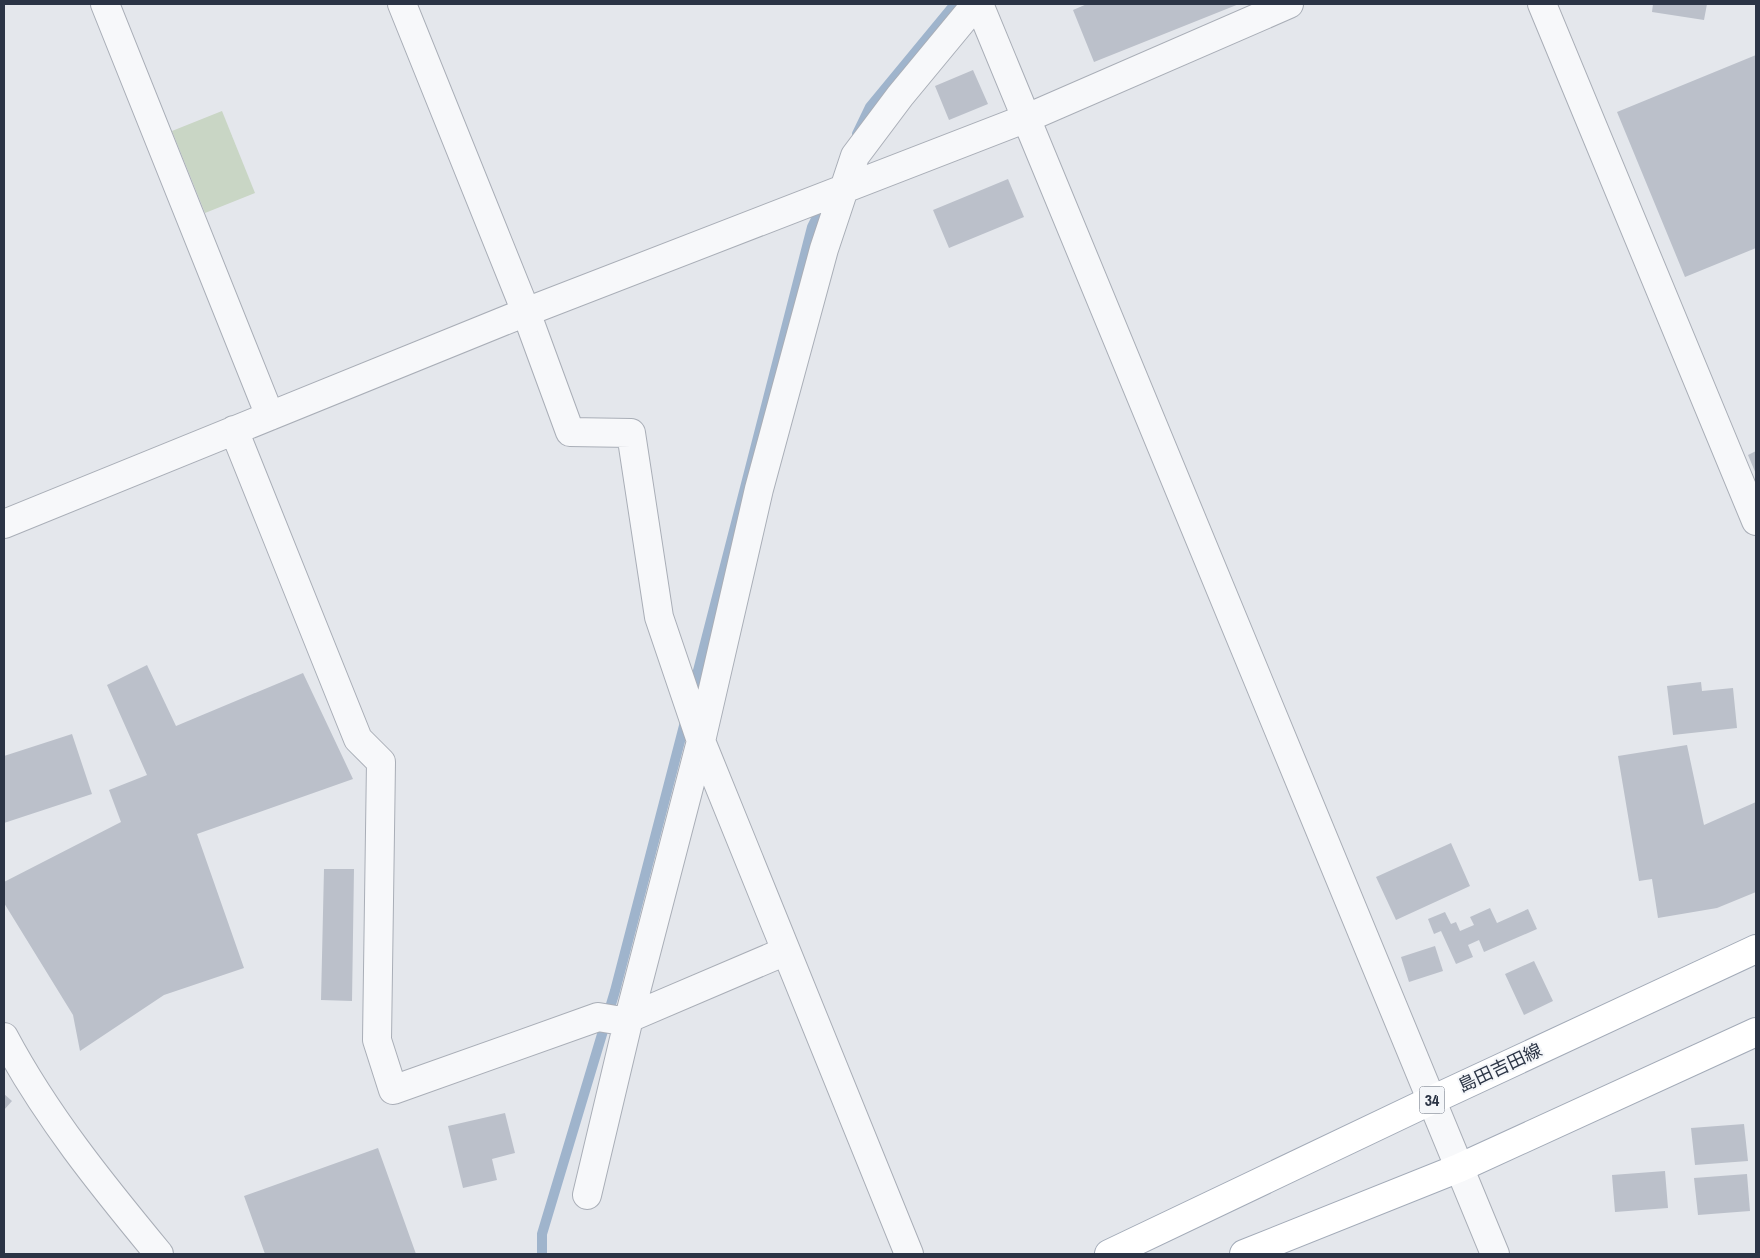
<svg xmlns="http://www.w3.org/2000/svg" width="1760" height="1258" font-family="'Archivo Narrow','Noto Sans JP',sans-serif">
<rect width="100%" height="100%" fill="#e4e7ec"/>
<!-- green -->
<path fill="#c9d6c5" d="M222 111 255 193 205 213 172 131Z"/>
<g fill="none" stroke-linecap="round" stroke-linejoin="round">
<!-- stream -->
<path stroke="#9fb4cc" stroke-width="10" d="M857 134 870 107 955 4
M692 694 812 227 825 201
M542 1254V1234L615 991 686 718"/>
</g>
<!-- building -->
<path fill="#bbc0ca" d="M1087 4H1239L1094 62 1073 10Z
M1653 4H1707L1704 20 1652 12Z
M1756 55V248L1685 277 1617 112Z
M973 70 988 104 949 120 935 86Z
M1008 179 1024 217 949 248 933 210Z
M1756 451V474L1748 455Z
M147 665 176 726 303 673 353 779 197 834 244 968 164 995 80 1051 73 1015 4 903V882L121 822 109 790 147 775 107 685Z
M1701 682 1702 691 1733 688 1737 728 1673 735 1667 686Z
M72 734 92 794 4 823V756Z
M1687 745 1704 825 1756 802V892L1717 908 1658 918 1652 879 1639 881 1618 756Z
M1451 843 1470 886 1396 920 1376 877Z
M324 869H354L352 1001 321 1000Z
M1490 908 1497 923 1528 909 1537 929 1484 952 1479 940 1468 945 1473 957 1456 964 1441 931 1434 934 1428 919 1445 912 1451 924 1456 922 1460 931 1474 925 1470 917Z
M1435 946 1443 971 1409 982 1401 957Z
M1534 961 1553 1001 1524 1015 1505 974Z
M4 1094 12 1101 4 1110Z
M505 1113 515 1153 492 1159 497 1180 463 1188 448 1126Z
M1744 1124 1748 1161 1695 1165 1691 1128Z
M378 1148 416 1254H265L244 1196Z
M1665 1171 1668 1208 1615 1212 1612 1175Z
M1747 1174 1750 1211 1698 1215 1694 1178Z"/>
<g fill="none" stroke-linecap="round" stroke-linejoin="round">
<!-- minor casing -->
<g stroke="#a9aeb7" stroke-width="30">
<path id="minor" d="M105 4 270 416
M402 4 526 312 570 432 631 433 659 617 701 741 909 1254
M979 4 1495 1254
M1542 4 1756 521
M234 430 358 739 381 762 377 1040 393 1090 598 1017 622 1021 786 951
M4 524 526 312 1027 118 1289 4
M4 1037C46 1116 102 1185 159 1254
M587 1195 629 1018 701 741 759 489 824 249 855 156 900 96 976 4"/>
</g>
<!-- major casing -->
<g stroke="#a3abb8" stroke-width="30">
<path id="major" d="M1109 1254 1432 1100 1756 949
M1244 1254 1459 1168 1756 1032"/>
</g>
<!-- minor -->
<use href="#minor" stroke="#f7f8fa" stroke-width="28"/>
<!-- major -->
<use href="#major" stroke="#fff" stroke-width="28"/>
</g>
<g text-anchor="middle" stroke-width="4" stroke-linejoin="round" paint-order="stroke">
<!-- shield labels -->
<rect fill="#f4f6f9" stroke="#676e7b" stroke-width="1" x="1419.5" y="1086.5" width="25" height="27" rx="4"/>
<g font-size="16" font-weight="bold" fill="#2b3445">
<text x="1432" y="1106">34</text>
</g>
<!-- street labels -->
<g font-size="18" fill="#2b3445" stroke="#f4f6f9">
<text transform="translate(1500 1068) rotate(-25)" y="6">島田吉田線</text>
</g>
</g>
<!-- border -->
<rect width="1760" height="1258" fill="none" stroke="#2b3445" stroke-width="10"/>
</svg>
